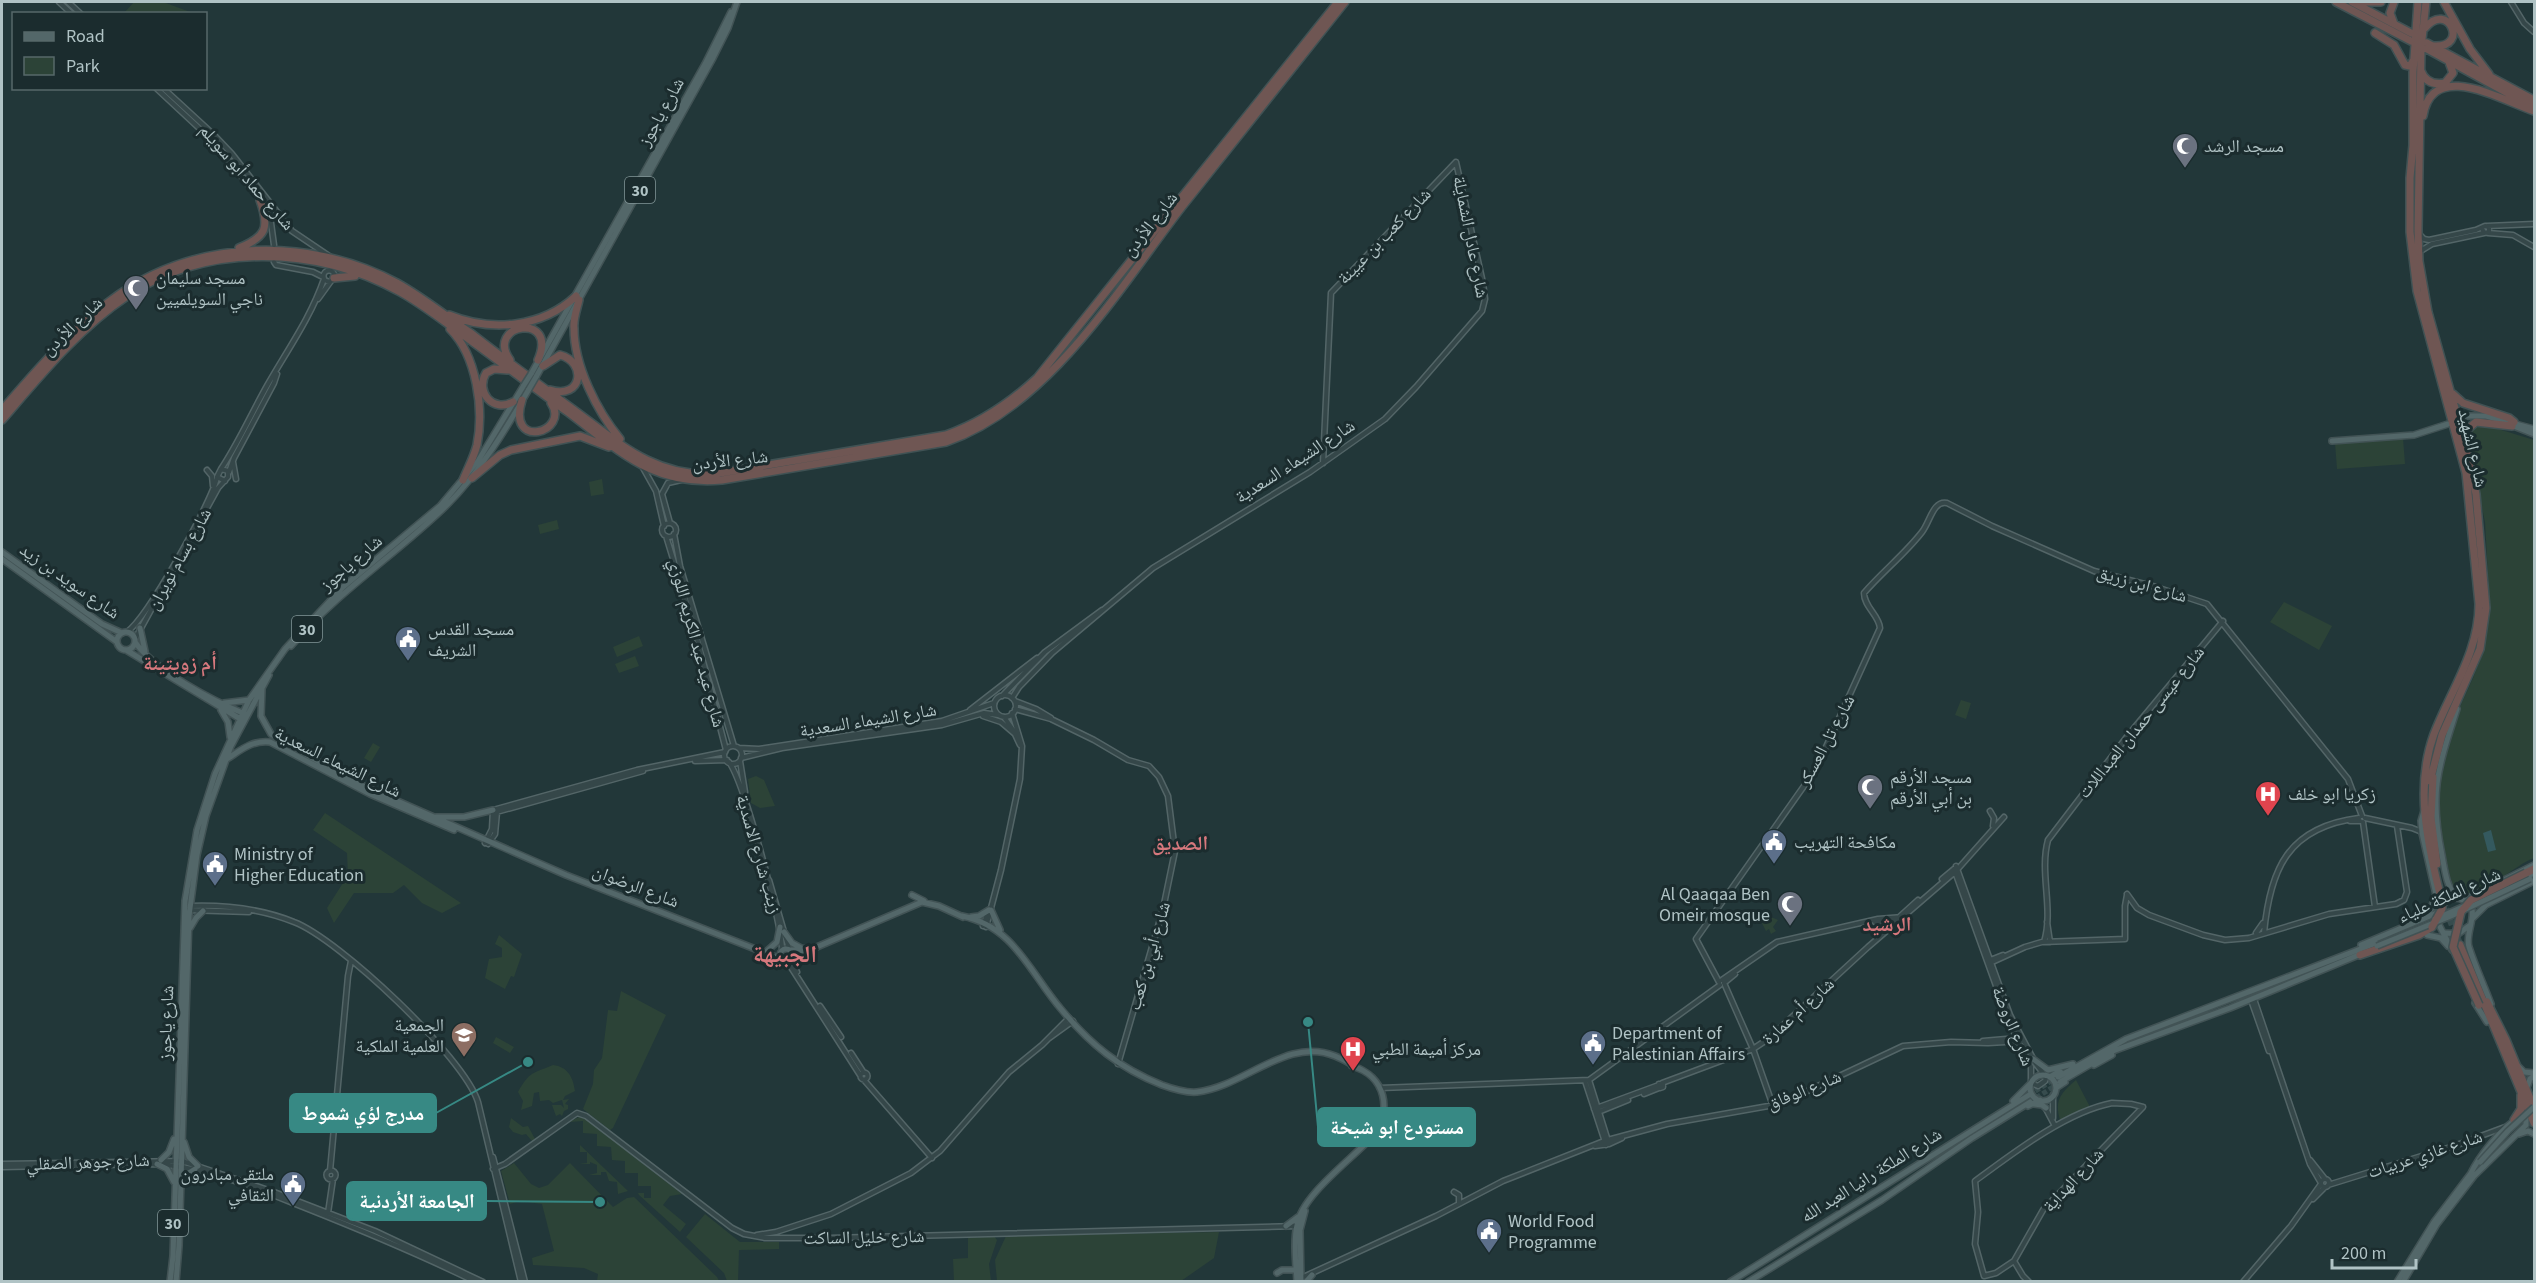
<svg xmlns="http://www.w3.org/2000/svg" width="2536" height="1283" font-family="'Source Sans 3','Noto Naskh Arabic',sans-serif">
<rect width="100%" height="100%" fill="#223739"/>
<!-- green -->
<path fill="#2c4337" d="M134 2H163L193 13H124Z
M2482 424 2534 440V858C2512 866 2478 903 2455 891L2450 877 2439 821 2438 784 2453 722 2473 678 2484 650 2490 610 2485 522 2469 445 2470 432Z
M2403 438 2405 464 2337 469 2335 443Z
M602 479 604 494 591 496 589 482Z
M557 520 559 529 540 534 538 525Z
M2284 602 2332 626 2319 650 2270 622Z
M639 636 643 646 617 657 613 647Z
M635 656 639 666 619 673 615 664Z
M1961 700 1971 703 1966 719 1955 715Z
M373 743 380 747 371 762 364 758Z
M756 776 764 780 775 806 760 808 751 803 748 779Z
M325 813 461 903 442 913 422 903 404 885 393 893H354L334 923 327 908 348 875 347 853 313 830Z
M1764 914 1778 920 1773 927 1776 931 1771 934 1769 929 1766 931 1760 919Z
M499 935 522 954 514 977 511 976 505 989 485 978 489 959 502 957V948L495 944Z
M621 991 666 1015 613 1128 610 1130 583 1109 593 1084 594 1070 602 1058 608 1010 617 1011Z
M496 1037 514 1047 510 1053 493 1043Z
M553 1065C568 1067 573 1077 575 1091L565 1096 563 1100 569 1099 565 1104 568 1105V1109L564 1111 562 1116 560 1114 556 1116 552 1105H561L564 1108 562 1100 553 1103 549 1100 540 1101 539 1092 534 1093 532 1106 521 1110 523 1101 518 1092C530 1071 532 1074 553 1065Z
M2076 1080 2090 1107 2060 1120C2054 1100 2061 1093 2076 1080Z
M579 1117 585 1119 682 1194 670 1196 663 1205 686 1224 680 1232 639 1195 638 1193H644V1198H651V1186H638V1173H625V1161L612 1160 611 1147 597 1146V1134L583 1133V1121L569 1122Z
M511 1118 523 1127 528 1126 535 1139 532 1141 526 1134 522 1135 513 1132 509 1127Z
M580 1145 628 1191 618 1194 617 1182 609 1181 606 1172H601V1175H589L597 1173V1165L590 1162V1164H579L587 1163V1152H580Z
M514 1163 531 1184 539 1188 548 1185 570 1163 613 1207 627 1198 634 1197 717 1277 719 1281H597L598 1274 584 1268 533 1265 532 1258 554 1251 542 1204 520 1201 510 1204 501 1171Z
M705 1214 740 1242H779V1249L739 1250 738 1281H727L724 1273 686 1237Z
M1219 1232 1214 1258 1181 1281H997L995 1260 1006 1236Z
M994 1236 997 1240 989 1264 991 1281H954L953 1259 968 1258V1237Z"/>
<!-- water -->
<path fill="#34595e" d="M2491 830 2496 850 2488 852 2483 833Z"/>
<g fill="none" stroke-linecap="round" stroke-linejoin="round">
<!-- major-tunnel -->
<path stroke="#374c4e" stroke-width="5" stroke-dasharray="5 2.5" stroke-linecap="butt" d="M2455 421 2465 419
M2029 1095 2058 1077
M2030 1102 2059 1083"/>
<!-- highway-tunnel -->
<path stroke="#374c4e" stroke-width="7" stroke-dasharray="7 3.5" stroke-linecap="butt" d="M2442 899 2460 945"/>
<!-- minor casing -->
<g stroke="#536567" stroke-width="7">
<path id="minor" d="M59 2 72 14
M68 2 81 14
M2511 2 2524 23 2534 32
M156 88 214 142 260 200
M163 88 213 134 232 154 292 231 329 256
M265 208 271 223 274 245
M2487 226 2534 224
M2488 233 2513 235 2534 247
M2419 234 2424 239 2429 240 2476 230 2485 226 2489 227V232L2484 233 2482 228
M2419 252 2432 244 2484 233
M274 262 276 265 313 272 323 277
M323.5 276a5.5 5.5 0 1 1 11 0a5.5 5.5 0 1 1-11 0Z
M318 299 331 281
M233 462 236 479
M642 466 656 491 664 526
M221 469C239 442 252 412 268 384 288 349 311 317 324 279
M207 470 212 476 213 486
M229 472 234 458 274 383 277 374
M670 523 662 494 668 483 681 480
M662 530a7 7 0 1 1 14 0a7 7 0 1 1-14 0Z
M674 534 680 566 734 746
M666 536 696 634 726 750
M127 632C148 617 210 505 217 478
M135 639 218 488 228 477V471L221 469 217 477 225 481
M994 706a11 11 0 1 1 22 0a11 11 0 1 1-22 0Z
M1002 696 1045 652 1102 610
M1012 698 1019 687 1052 653 1153 568 1310 472 1385 419 1416 387 1482 311 1485 299 1483 283 1456 162 1331 293 1323 463
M1015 701 1036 709 1051 718
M1015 709 1051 719 1094 740 1128 760 1149 766 1159 777 1168 796 1175 851 1163 909 1118 1064
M970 710 1037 658
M983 716 1001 722 1015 734
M1004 717 1013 730 1020 745
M724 755a9 9 0 1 1 18 0a9 9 0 1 1-18 0Z
M739 748 759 749 942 721 994 703
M741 758 782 748 942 725 984 713 998 715
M695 761 727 760
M740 761 745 792
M729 762C744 782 782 923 782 950
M1990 811 1994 818 1993 826
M493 813 643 771
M2365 818 2412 828 2422 832
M2350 821H2360
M2363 822 2375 907
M2048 840 2129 734 2223 621
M485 843 492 829 493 810 637 770 725 752
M488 844 495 834 497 812
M1954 869 2009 1022 2031 1067V1083L2038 1086 2045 1081 2046 1077 2036 1064 2010 1015 1956 866
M1942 879 1954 869
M769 880 789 949
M2127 894 2137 908 2149 915 2203 935 2225 940 2249 938 2329 914 2396 904 2404 900 2407 892 2397 826
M191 906C225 905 262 909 294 922 339 939 464 1057 478 1102L521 1282
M187 910 249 912
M1875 922 1895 921
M2047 922 2050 942
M983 926 988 912
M986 927 1001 870 1020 779 1022 746 1012 713
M1886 929 1918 900
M2256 933 2263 923
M2264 933C2270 869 2288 827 2359 818
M2044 942C2054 909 2039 873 2048 840
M790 959 797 972
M787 961 860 1075
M1988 961 2003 955
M1990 963 2025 947 2042 942 2125 939V906L2127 895
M1722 980 1777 942 1878 919 1903 917
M1719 982 1696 939 1816 769 1880 628C1879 615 1864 607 1864 593 1882 572 1905 554 1922 532 1930 522 1933 500 1947 503L1992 526 2094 571 2156 587 2207 604 2348 779 2362 816
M1724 983 1753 1049 1773 1106
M1724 983 1735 974
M2254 999 2310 1164 2321 1183
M2251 1000 2269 1051
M820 1006 841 1037
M1048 1039 1073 1021
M1983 1041 2018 1038
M851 1053 864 1073
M860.5 1076a3.5 3.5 0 1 1 7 0a3.5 3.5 0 1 1-7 0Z
M864 1080 932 1158
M1589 1080 1609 1144
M1585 1081 1606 1145
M1662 1083 1753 1049 1768 1039 1868 947 1956 871 2004 817
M1659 1084H1663V1087L1660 1088Z
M1380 1088 1589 1080 1720 985
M1644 1094 1659 1088
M2112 1103 2131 1104 2143 1107 2043 1210 2014 1261 1996 1273 1984 1276 1975 1244 1978 1212 1975 1181C2013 1153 2066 1112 2112 1103Z
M2045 1107 2055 1126
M1594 1109 1659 1085
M1596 1113 1628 1100
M2053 1118V1095
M1595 1146 1609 1144 1622 1138
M493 1157 525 1282
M2310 1160 2325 1179
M2 1164 182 1161 274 1192 375 1231 483 1282
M2 1167 153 1164C205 1166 255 1188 303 1207 361 1230 419 1254 476 1282
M493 1169 505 1164 577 1113 586 1116 732 1228 744 1234 765 1238H830L1298 1226
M326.5 1175a4.5 4.5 0 1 1 9 0a4.5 4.5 0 1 1-9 0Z
M330 1171 348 976 351 961
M2321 1183a4 4 0 1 1 8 0a4 4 0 1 1-8 0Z
M2328 1185 2454 1146 2505 1127
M1454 1192 1459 1195V1203
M2313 1199 2325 1187
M328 1213 333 1179
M757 1235 776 1232 831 1214 911 1173 940 1151 1009 1072 1042 1045 1069 1018
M2014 1261 2023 1276 2029 1282
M1299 1279 1436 1216 1503 1181 1604 1141 1667 1124 1780 1104 1903 1046 1951 1042 1988 1043 2023 1041
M2243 1282 2291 1226 2321 1184"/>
</g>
<!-- major casing -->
<g stroke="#425355" stroke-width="8">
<path id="major" d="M531 374 705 64 731 12
M536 377 713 58 728 28 737 2
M2464 416H2486L2534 429
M2511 425 2534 434
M2332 441 2414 435 2448 424
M2 552 102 624 122 633
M2 559 117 642
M140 628 145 651
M117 641a9 9 0 1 1 18 0a9 9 0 1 1-18 0Z
M135 642C154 670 213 701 245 714
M291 646C337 592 397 554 447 505 480 472 506 429 529 389
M126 650 242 720
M262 689 261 716 271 734 354 782 566 875 781 959
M224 703 249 700
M2457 709C2438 768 2429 792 2442 855 2445 871 2446 886 2457 898
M221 710 228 722 230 737
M227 759C241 750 252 740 270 742L370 794 454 830
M2424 811 2421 821 2422 833 2439 908
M436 817H464L493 810
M2491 894 2534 873
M912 895 924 901
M2466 899 2534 865
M2442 905C2448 899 2455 896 2463 900 2483 907 2464 932 2469 947 2475 966 2484 985 2491 1004
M991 910 1000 930
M962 916C1014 926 1030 973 1061 1009 1090 1044 1119 1068 1162 1085 1173 1089 1186 1093 1197 1092 1244 1087 1287 1036 1335 1056 1342 1059 1349 1062 1355 1067
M971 917 979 916 989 910
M2426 917 2431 909 2435 896
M2473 918 2486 905 2534 881
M2436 919 2452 950
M190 928 196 918 203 911
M784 932 792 943 803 949
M2445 933 2458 934 2469 926
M2427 935 2441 938 2448 946
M2361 945 2437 913
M780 955a6 6 0 1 1 12 0a6 6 0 1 1-12 0Z
M790 950 808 948
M767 951 777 942 780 927
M791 958 922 902 939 906 963 917
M2475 1003 2487 1022
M2033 1059 2048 1070 2073 1064
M2094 1065 2112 1055
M2518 1066 2524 1072 2534 1073
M2030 1088a13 13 0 1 1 26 0a13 13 0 1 1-26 0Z
M2050 1077 2060 1071
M2058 1077 2126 1039 2376 943
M2060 1082 2113 1051 2230 1008 2361 954
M2056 1088 2065 1082
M2526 1090 2530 1079 2534 1076
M2013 1101 2031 1083
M2034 1104 2042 1105 2046 1108
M2028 1106 2040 1100
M2519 1134 2528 1131 2534 1134
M184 1142 189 1157 198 1166
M161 1160 169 1152 174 1139
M157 1164 167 1169 174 1182
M2470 1175C2479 1156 2502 1127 2520 1117H2526V1125L2472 1178
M183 1181 187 1174 195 1169
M1286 1226 1298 1217
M1277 1273 1282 1270H1297
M170 1282 173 1256 185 901 197 830 215 774 249 700 285 649 343 587 440 506 478 461 524 385
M176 1282 179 1246 189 916 197 855 206 816 231 746 269 675
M1297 1282C1296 1264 1293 1242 1297 1225 1302 1195 1351 1160 1372 1137 1393 1111 1386 1076 1352 1066
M1301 1282 1300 1230 1305 1211
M1306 1282 1312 1275
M1730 1282 2029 1095
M1748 1282 1882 1200 1972 1138 2030 1102
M2397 1282 2434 1222 2472 1172
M2403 1282 2437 1224 2474 1176"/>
</g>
<!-- highway casing -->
<g stroke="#405254" stroke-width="10">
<path id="highway" d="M2336 2 2411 41
M2352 2 2411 33
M2360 2H2381
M2394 2 2390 13 2394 24
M2418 2 2413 72V145L2410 178V232L2417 291 2466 473 2479 604C2479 652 2451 690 2434 734 2415 786 2427 842 2440 894
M2426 2 2421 49 2418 230 2419 261 2428 312 2465 444 2476 494 2486 608 2480 649 2442 735 2430 781
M2444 2 2470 49 2489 74
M2425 28C2448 0 2470 48 2434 46
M2375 33 2394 45 2405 65 2410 66 2413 61
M2427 43 2534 100
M2427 49 2533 107
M2421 71C2425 82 2434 85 2445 83L2453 73 2449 62
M2423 116C2432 58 2503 101 2534 111
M239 248C266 237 270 228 260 200
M334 278 355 276
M579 300C577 309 573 319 574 328 574 366 597 411 620 439
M449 315C491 332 542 328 576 296
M450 329C477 356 484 409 477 445 474 457 468 468 463 480
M510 360C484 324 559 311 538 360
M543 366 560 355C587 362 583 400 550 390
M507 370 494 369 486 373C475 392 493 413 513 402
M2453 394 2463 403 2509 418 2514 422
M522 400C506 451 571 432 551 403
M2 410C32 375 74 327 110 301 192 239 307 235 397 283 424 298 447 317 472 334 504 359 537 383 570 407 617 441 652 477 714 474L946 435C980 423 1011 402 1037 378L1338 2
M2 420C40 376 79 328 127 296 208 242 317 246 400 292 420 303 438 317 456 330 494 357 531 386 569 413 621 452 653 486 722 480L946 442C1048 407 1118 290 1181 208 1236 139 1291 70 1345 2
M2465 442 2468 429 2476 422 2512 426
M472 478 500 455 511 450 580 436 609 447
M2433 777 2431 818 2437 864
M2526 873 2534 869
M2460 945 2534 1123
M2360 955 2419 935 2432 927
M2487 1002 2506 1040 2534 1108
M2514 1120 2521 1109V1095"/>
</g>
<!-- minor -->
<use href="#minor" stroke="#354749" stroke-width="4"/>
<!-- major -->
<use href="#major" stroke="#536769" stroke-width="5"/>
<!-- highway -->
<use href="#highway" stroke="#6f5653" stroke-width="7"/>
<!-- major-bridge casing -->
<g stroke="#425355" stroke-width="8" stroke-linecap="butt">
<path id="major-bridge" d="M524 385 531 374
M529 389 536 377
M2435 919 2465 906
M2377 946 2451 916 2530 879
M2480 1162 2508 1131 2534 1107"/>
</g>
<!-- highway-bridge casing -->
<g stroke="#405254" stroke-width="10" stroke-linecap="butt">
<path id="highway-bridge" d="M2432 927 2442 909 2443 893
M2479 1005 2453 947 2461 912 2471 900 2526 873"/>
</g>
<!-- major-bridge -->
<use href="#major-bridge" stroke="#536769" stroke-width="5"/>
<!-- highway-bridge -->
<use href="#highway-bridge" stroke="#6f5653" stroke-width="7"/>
</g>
<!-- icons -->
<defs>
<g id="mosque-pin" transform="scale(1.35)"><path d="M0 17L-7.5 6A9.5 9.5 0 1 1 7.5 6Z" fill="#6b7280" stroke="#1b2c2e"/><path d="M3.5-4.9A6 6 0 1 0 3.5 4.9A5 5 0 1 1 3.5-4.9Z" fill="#fff"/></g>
<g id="civic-pin" transform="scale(1.35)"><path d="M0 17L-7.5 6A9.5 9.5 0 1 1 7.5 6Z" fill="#5c6f8a" stroke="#1b2c2e"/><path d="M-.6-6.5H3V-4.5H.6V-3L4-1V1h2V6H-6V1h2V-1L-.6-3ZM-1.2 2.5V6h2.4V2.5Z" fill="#fff"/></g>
<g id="hospital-pin" transform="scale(1.35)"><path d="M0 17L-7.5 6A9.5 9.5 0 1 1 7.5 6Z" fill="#e0444e" stroke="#1b2c2e"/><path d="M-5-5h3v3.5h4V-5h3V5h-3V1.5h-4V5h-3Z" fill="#fff"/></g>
<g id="university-pin" transform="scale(1.35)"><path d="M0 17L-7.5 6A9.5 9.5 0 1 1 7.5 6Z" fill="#8d6e63" stroke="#1b2c2e"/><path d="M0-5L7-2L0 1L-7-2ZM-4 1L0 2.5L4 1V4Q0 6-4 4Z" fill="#fff"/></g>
</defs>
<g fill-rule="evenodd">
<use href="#mosque-pin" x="2185" y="146"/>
<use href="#mosque-pin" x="136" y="288"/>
<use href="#civic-pin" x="408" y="639"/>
<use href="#mosque-pin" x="1870" y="787"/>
<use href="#hospital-pin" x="2268" y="794"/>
<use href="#civic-pin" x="1774" y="842"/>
<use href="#civic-pin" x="215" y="864"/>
<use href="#mosque-pin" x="1790" y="904"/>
<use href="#university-pin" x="464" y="1035"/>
<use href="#civic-pin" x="1593" y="1043"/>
<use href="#hospital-pin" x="1353" y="1049"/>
<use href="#civic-pin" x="293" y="1184"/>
<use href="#civic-pin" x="1489" y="1231"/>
</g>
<g text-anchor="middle" stroke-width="6" stroke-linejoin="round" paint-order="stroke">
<!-- shield labels -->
<g fill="#1b2c2e" stroke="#839698" stroke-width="1.5">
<rect x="625" y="177" width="30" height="26" rx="4.5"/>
<rect x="292" y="616" width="30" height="26" rx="4.5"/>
<rect x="158" y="1210" width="30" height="26" rx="4.5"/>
</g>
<g font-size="16" font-weight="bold" fill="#b0c3c5">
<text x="640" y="196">30</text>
<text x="307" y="635">30</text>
<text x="173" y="1229">30</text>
</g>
<!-- street labels -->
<g font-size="18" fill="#b0c3c5" stroke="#1b2c2e">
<text transform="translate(661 112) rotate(-61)" y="6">شارع ياجوز</text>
<text transform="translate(247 177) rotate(49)" y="6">شارع حماد أبو سويلم</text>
<text transform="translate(1150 224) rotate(-52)" y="6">شارع الأردن</text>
<text transform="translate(1384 236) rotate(-46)" y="6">شارع كعب بن عيينة</text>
<text transform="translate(1471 237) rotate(79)" y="6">شارع عادل الشمايلة</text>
<text transform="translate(72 326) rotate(-44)" y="6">شارع الأردن</text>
<text transform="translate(2473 448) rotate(77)" y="6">شارع الشهيد</text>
<text transform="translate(730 460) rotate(-6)" y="6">شارع الأردن</text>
<text transform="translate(1295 461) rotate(-33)" y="6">شارع الشيماء السعدية</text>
<text transform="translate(179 559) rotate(-61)" y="6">شارع بسام نويران</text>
<text transform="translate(351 563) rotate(-41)" y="6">شارع ياجوز</text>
<text transform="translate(70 581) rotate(35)" y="6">شارع سويد بن زيد</text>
<text transform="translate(2142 584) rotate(16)" y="6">شارع ابن زريق</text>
<text transform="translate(697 643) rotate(75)" y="6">شارع عيد عبد الكريم اللوزي</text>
<text transform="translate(868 720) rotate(-9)" y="6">شارع الشيماء السعدية</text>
<text transform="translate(2141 722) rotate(-51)" y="6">شارع عيسى حمدان العبداللات</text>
<text transform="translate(1826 741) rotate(-62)" y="6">شارع تل العسكر</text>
<text transform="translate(338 762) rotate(26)" y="6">شارع الشيماء السعدية</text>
<text transform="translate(759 854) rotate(74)" y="6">زينب شارع الاسدية</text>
<text transform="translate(636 886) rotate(21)" y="6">شارع الرضوان</text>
<text transform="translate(2449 895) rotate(-24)" y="6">شارع الملكة علياء</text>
<text transform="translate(1149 956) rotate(-74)" y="6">شارع أبي بن كعب</text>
<text transform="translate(1798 1011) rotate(-42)" y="6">شارع أم عمارة</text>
<text transform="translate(166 1023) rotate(-88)" y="6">شارع ياجوز</text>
<text transform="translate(2013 1026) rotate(68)" y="6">شارع الروضة</text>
<text transform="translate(1804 1090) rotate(-22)" y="6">شارع الوفاق</text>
<text transform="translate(2425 1154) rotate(-18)" y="6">شارع غازي عربيات</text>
<text transform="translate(88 1162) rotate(-2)" y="6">شارع جوهر الصقلي</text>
<text transform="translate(1871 1175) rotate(-32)" y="6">شارع الملكة رانيا العبد الله</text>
<text transform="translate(2073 1180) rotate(-47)" y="6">شارع الهداية</text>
<text transform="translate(864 1237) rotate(-1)" y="6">شارع خليل الساكت</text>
</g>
<!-- poi labels -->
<g font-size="18" fill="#b0c3c5" stroke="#1b2c2e" text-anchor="start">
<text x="2204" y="152">مسجد الرشد</text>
<text x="156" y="284">مسجد سليمان<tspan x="156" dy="21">ناجي السويلميين</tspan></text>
<text x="428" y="635">مسجد القدس<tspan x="428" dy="21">الشريف</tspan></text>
<text x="1890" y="783">مسجد الأرقم<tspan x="1890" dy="21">بن أبي الأرقم</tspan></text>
<text x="2288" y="800">زكريا ابو خلف</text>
<text x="1794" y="848">مكافحة التهريب</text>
<text x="234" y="860">Ministry of<tspan x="234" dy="21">Higher Education</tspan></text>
<text x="1770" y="900" text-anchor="end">Al Qaaqaa Ben<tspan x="1770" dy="21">Omeir mosque</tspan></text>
<text x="444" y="1031" text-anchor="end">الجمعية<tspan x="444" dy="21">العلمية الملكية</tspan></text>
<text x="1612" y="1039">Department of<tspan x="1612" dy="21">Palestinian Affairs</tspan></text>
<text x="1372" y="1055">مركز أميمة الطبي</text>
<text x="274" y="1180" text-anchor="end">ملتقى مبادرون<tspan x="274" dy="21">الثقافي</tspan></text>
<text x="1508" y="1227">World Food<tspan x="1508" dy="21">Programme</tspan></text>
</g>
<!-- neighbourhood labels -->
<g font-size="20" font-weight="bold" fill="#d7787d" stroke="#1b2c2e">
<text x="180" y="670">أم زويتينة</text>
<text x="1180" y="850">الصديق</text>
<text x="1887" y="931">الرشيد</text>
</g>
<!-- district labels -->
<g font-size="24" font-weight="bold" fill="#d7787d" stroke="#1b2c2e">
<text x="785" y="962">الجبيهة</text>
</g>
</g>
<!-- callouts -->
<path fill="none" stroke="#378984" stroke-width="2" d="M528 1062L436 1113M1308 1022L1318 1127M600 1202L486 1201"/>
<g fill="#378984" stroke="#1b2c2e" stroke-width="2">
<circle cx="528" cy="1062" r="6"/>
<circle cx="1308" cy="1022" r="6"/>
<circle cx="600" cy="1202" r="6"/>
</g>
<g fill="#378984" stroke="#378984" stroke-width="2">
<rect x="290" y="1094" width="146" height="38" rx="6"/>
<rect x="1318" y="1108" width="157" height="38" rx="6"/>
<rect x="347" y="1182" width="139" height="38" rx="6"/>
</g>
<g font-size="20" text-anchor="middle" font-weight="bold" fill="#fff">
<text x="363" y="1120">مدرج لؤي شموط</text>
<text x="1397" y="1134">مستودع ابو شيخة</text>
<text x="417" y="1208">الجامعة الأردنية</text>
</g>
<!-- border -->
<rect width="2536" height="1283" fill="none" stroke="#b0c3c5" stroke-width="6"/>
<!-- legend -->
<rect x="12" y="12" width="195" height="78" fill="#1b2c2e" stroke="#57686a" stroke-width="1.5"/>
<rect x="24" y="32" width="30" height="9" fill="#536769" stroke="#57686a" stroke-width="1.5"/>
<text x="66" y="42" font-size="18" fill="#b0c3c5">Road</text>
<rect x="24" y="57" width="30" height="18" fill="#2c4337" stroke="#57686a" stroke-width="1.5"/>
<text x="66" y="72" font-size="18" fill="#b0c3c5">Park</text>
<!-- scale -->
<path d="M2332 1259v9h84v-9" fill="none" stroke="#b0c3c5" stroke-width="3"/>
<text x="2341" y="1259" font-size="18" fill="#b0c3c5" stroke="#1b2c2e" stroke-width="4.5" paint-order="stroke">200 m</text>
</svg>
